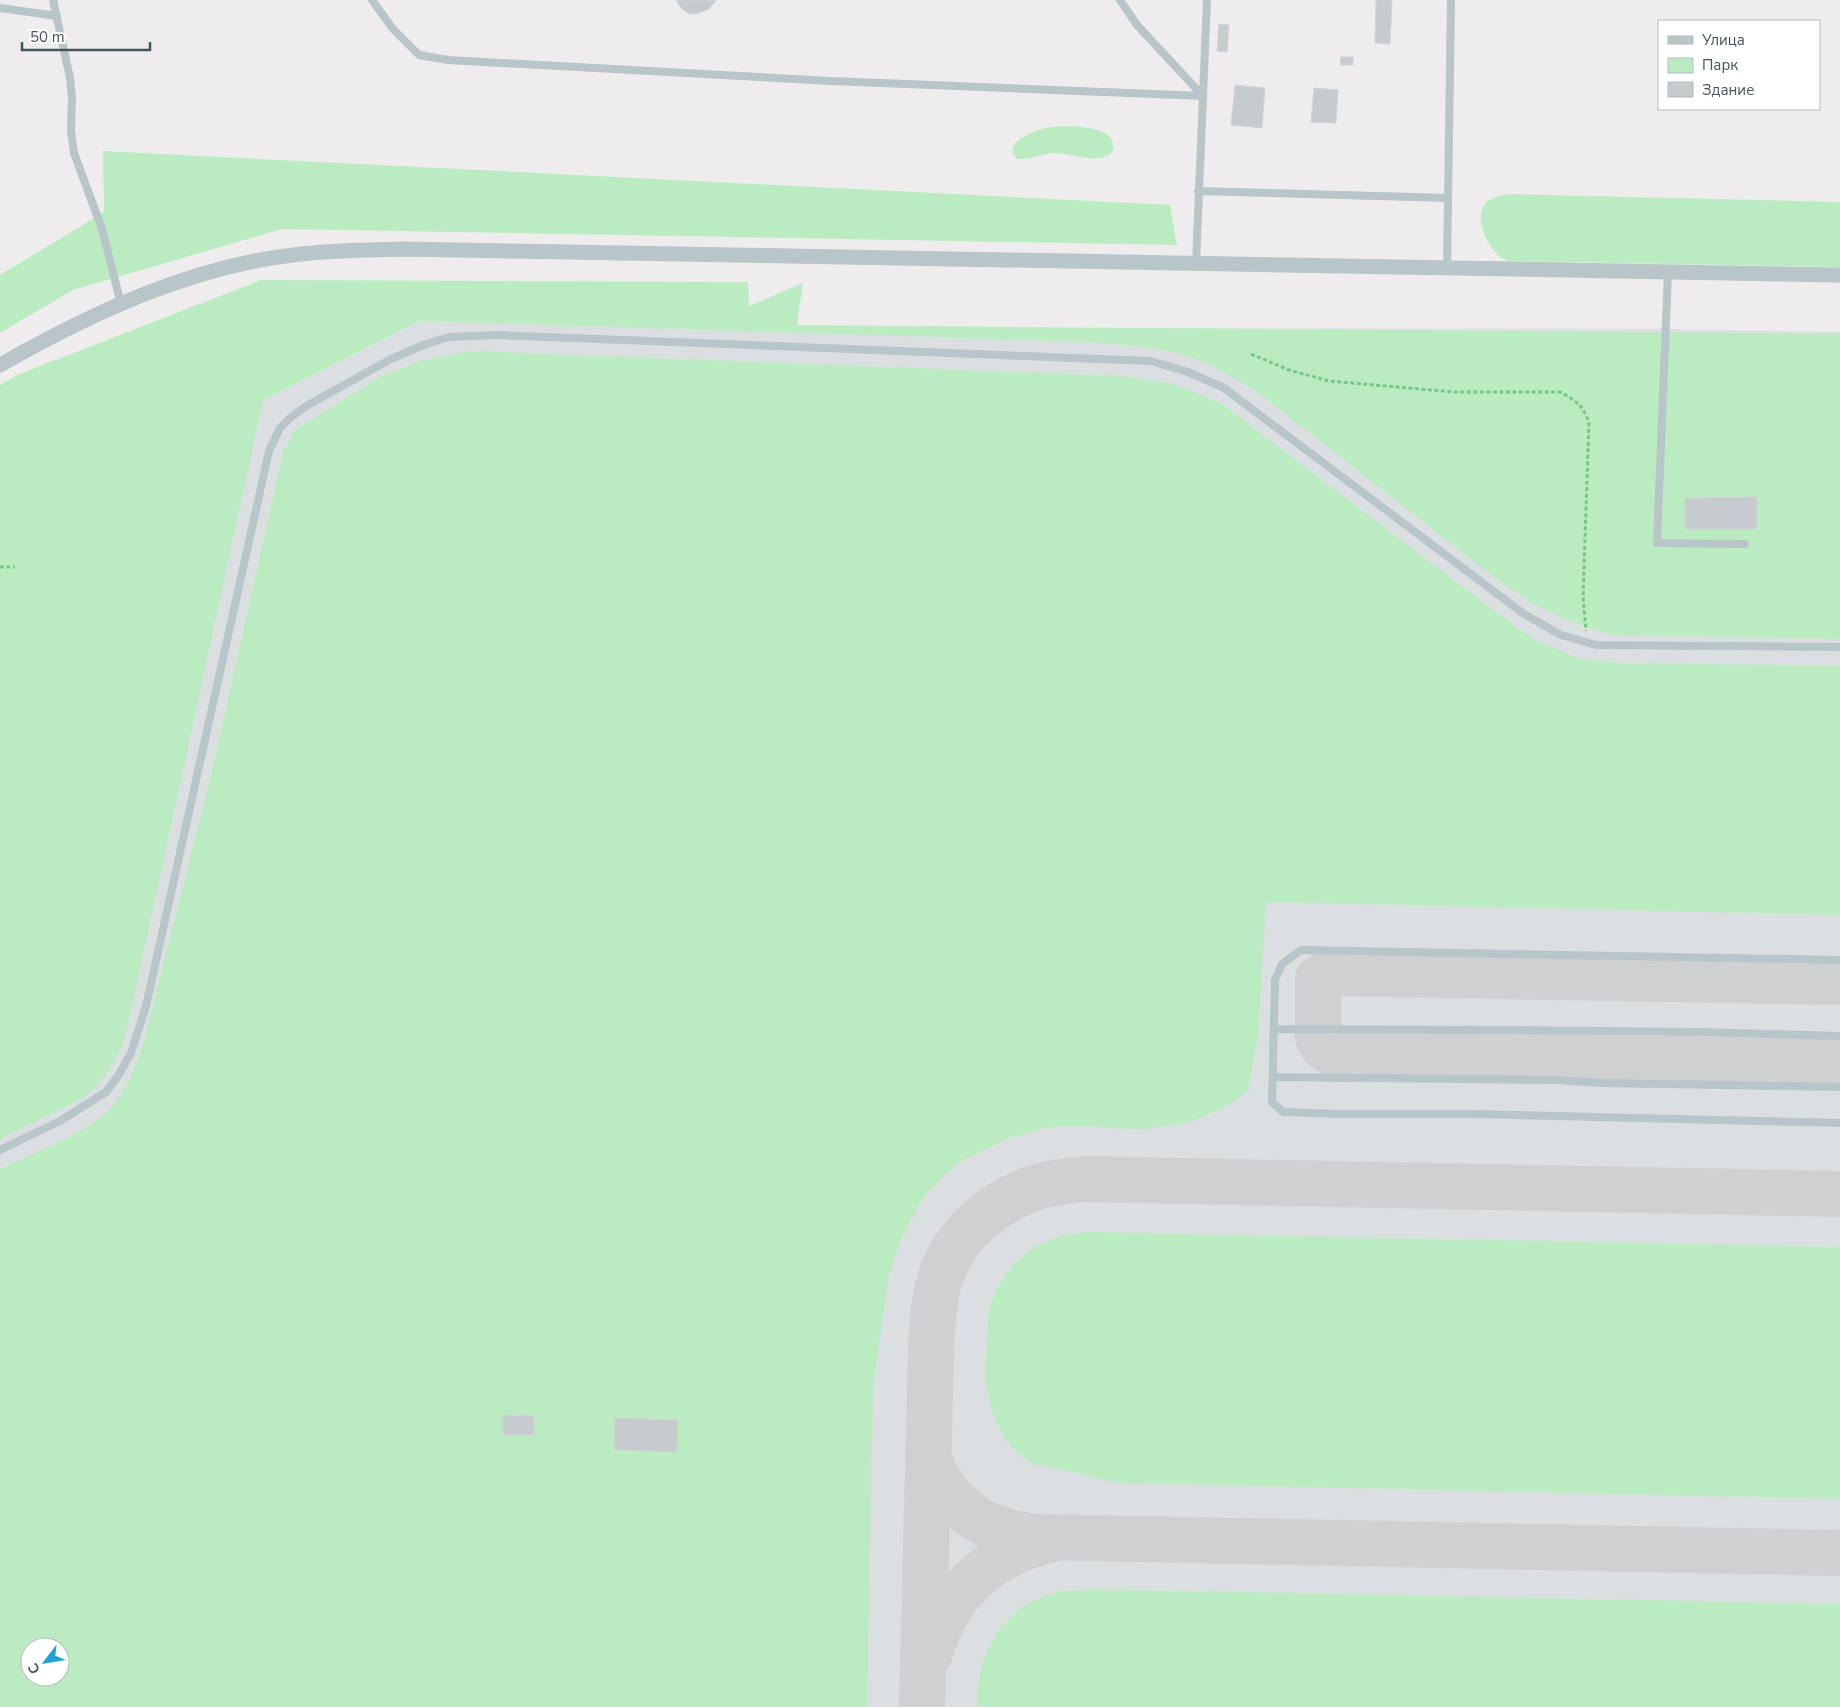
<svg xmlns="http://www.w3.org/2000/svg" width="1840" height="1707" font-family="'Nunito Sans',sans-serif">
<rect width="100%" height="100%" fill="#efeced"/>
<!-- airport -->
<path fill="#dbdfe1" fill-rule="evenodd" d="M420 321 796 328 1666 329 1840 332V1707H0V531ZM30 1647H60V1677H30Z"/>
<!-- green -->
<path fill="#bbecc1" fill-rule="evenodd" d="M1075 126C1088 129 1113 128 1113 146 1114 152 1109 155 1104 157 1088 162 1069 152 1053 153 1043 153 1033 159 1023 159H1018C997 143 1040 128 1051 127 1059 126 1067 127 1075 126Z
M103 151 1170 205 1177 245 282 229 73 290 0 333V275L104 212Z
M1508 194 1840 202V267L1509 261C1506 259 1501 258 1499 256 1487 246 1473 216 1486 203 1491 197 1500 196 1508 194Z
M261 280 748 282 749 306 803 283 797 325 1840 334V639L1612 635 1573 623 1532 603 1495 578 1261 395C1239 381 1218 367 1193 358 1161 346 1123 346 1090 342L420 321 263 400 128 1025 120 1052 105 1076 85 1097 0 1139V385L17 375Z
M472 351 1122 376 1171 383 1222 404 1509 622 1537 641 1578 658 1618 663 1840 666V915L1266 902 1258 1034 1248 1091 1222 1109 1186 1123 1138 1130 1086 1126H1060L1036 1130 1009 1138 963 1160 943 1176 924 1197 910 1221 898 1246 889 1275 873 1385 867 1707H0V1169C31 1154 80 1136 105 1114 125 1095 136 1066 144 1041L210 780 283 452 295 430 380 377 423 360ZM30 1647H60V1677H30Z
M1087 1232 1840 1247V1499L1120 1483 1034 1464 1015 1451 1000 1431 990 1404 985 1376 989 1306 1001 1282 1013 1265 1036 1246 1061 1236Z
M1086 1589 1840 1604V1707H977C978 1653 999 1607 1056 1593 1065 1590 1076 1590 1086 1589Z"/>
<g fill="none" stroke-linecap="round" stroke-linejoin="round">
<!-- taxiway -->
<path stroke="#cfd0d2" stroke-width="46" d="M1840 982 1328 973 1318 979V1038L1323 1047 1333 1053 1840 1062
M928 1452C936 1491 971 1523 1009 1532 1019 1535 1029 1536 1039 1537L1840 1553
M930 1653C947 1592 992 1551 1055 1539
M922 1707 931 1352C932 1326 933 1300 941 1276 956 1232 996 1200 1040 1186 1055 1182 1070 1181 1086 1179L1840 1194"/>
</g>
<!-- building -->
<path fill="#c6cbce" stroke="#d0d4d8" d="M676 0H716L709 9 696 14 688 13 682 9Z
M1376 0H1392L1390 44 1375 43Z
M1219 24 1229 25 1227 52 1217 51Z
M1341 57H1353V65H1340Z
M1235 85 1265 88 1262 128 1231 125Z
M1314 88 1338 90 1336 123 1311 122Z
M1757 497V529H1685V498Z
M503 1415 534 1416V1435H503Z
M615 1418 678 1420 677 1452 614 1450Z"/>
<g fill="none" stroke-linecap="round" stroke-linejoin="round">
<!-- path -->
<path stroke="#75c888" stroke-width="3" stroke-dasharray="4 2.5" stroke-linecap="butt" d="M1251 354 1289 370 1329 381 1454 392H1560C1577 401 1582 405 1589 422L1583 597 1586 631
M0 567H15"/>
<!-- lane -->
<path stroke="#b8c5c9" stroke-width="8" d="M53 0 70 78 72 97 71 131 74 153 102 229 121 304
M372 0 393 29 419 55 448 60 831 81 1203 96
M1120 0 1137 25 1203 96
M0 8 57 16
M1198 191 1448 198
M1196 264 1207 0
M1447 269 1451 0
M1668 272 1657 543 1745 544
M1840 960 1301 950 1282 964 1275 980 1272 1102 1283 1112 1341 1114H1470L1840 1123
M1274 1029 1509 1030 1699 1032 1840 1036
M1273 1077 1557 1080 1601 1083 1840 1087
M0 1150 60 1121 106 1092 118 1076 131 1053 146 1006 269 451 280 428 291 417 308 405 391 359 426 344 449 337 497 335 1151 361 1188 372 1224 388 1524 614 1561 635 1596 645 1840 647"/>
<!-- street -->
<path stroke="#b8c5c9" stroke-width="15" d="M0 365C90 314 189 267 293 255 330 250 366 250 403 249L1840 275"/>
</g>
<!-- legend -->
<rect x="1658" y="20" width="162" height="90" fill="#ffffff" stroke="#b5bbbd"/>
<rect x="1668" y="36" width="25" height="8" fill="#b8c5c9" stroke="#b5bbbd"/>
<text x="1702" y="45" font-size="15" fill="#455559">Улица</text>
<rect x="1668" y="58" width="25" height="15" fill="#bbecc1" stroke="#b5bbbd"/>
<text x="1702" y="70" font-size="15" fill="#455559">Парк</text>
<rect x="1668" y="82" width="25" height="15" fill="#c6cbce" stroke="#b5bbbd"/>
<text x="1702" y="95" font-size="15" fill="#455559">Здание</text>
<!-- north arrow -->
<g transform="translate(45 1662) rotate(239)"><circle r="24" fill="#ffffff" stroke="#b5bbbd"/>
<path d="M0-4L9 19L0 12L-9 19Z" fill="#20a0d5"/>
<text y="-8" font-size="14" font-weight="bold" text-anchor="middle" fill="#455559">С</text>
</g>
<!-- scale -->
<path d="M22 42v8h128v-8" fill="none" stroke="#455559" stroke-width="2.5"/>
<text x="30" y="42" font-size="15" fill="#455559" stroke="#ffffff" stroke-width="4" paint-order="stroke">50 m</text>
</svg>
